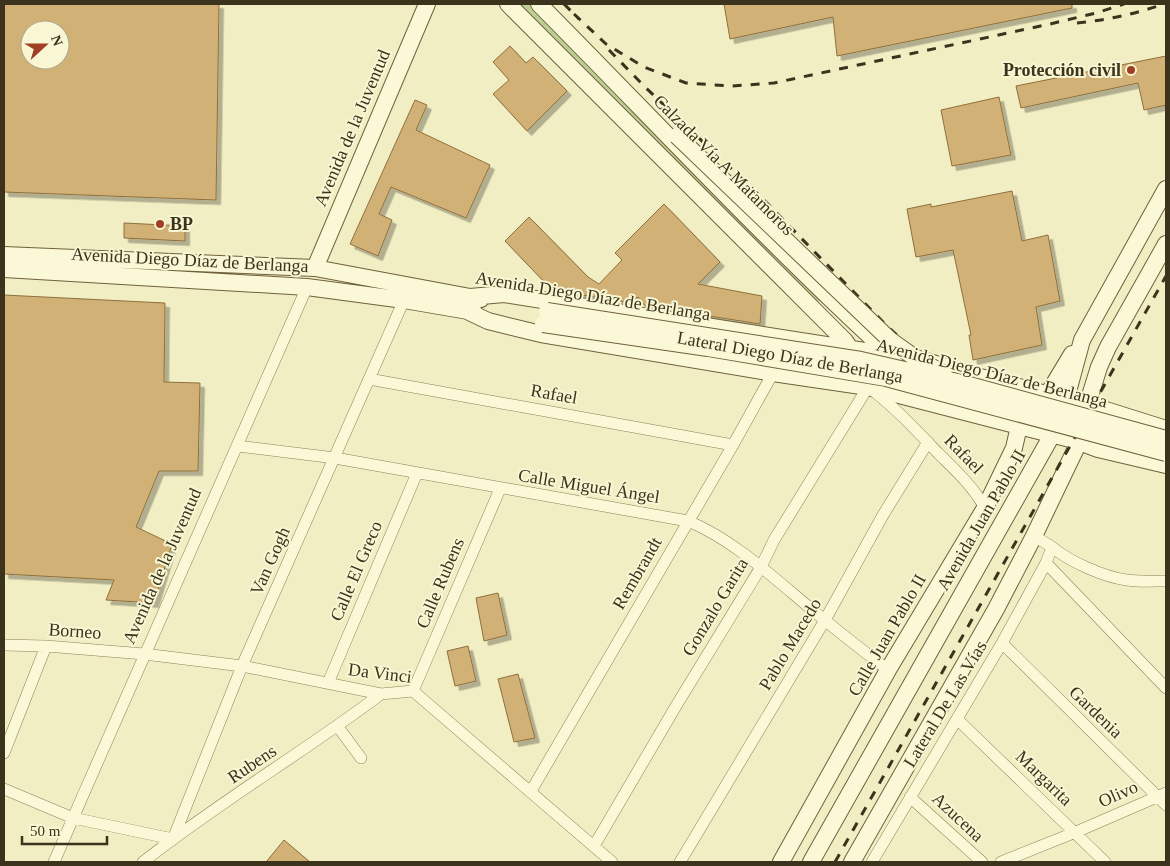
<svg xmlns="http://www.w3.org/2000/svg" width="1170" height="866" font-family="'Times New Roman',serif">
<defs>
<filter id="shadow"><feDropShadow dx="4.5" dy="4.5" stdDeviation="0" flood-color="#0004"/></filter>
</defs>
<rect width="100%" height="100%" fill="#f1eec3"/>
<!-- green -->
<path fill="#bcd096" d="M516 4H530L823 297 816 305Z"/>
<!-- building -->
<path fill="#d2b176" stroke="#8e6f3c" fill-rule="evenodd" filter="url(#shadow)" d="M4 4H219L216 200 4 192ZM30 30H60V60H30Z
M724 4H1072V8L837 56 833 17 730 39Z
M510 46 526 63 533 57 567 91 527 131 493 94 509 80 493 62Z
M1166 56V105L1144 110 1138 83 1021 108 1016 86Z
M999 97 1011 155 952 166 941 110Z
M415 100 427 105 416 130 490 165 466 218 391 187 379 214 392 220 378 256 350 244Z
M1012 191 1022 241 1048 235 1060 301 1036 307 1042 345 973 360 969 335H971L953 250 916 257 907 209 931 204V207Z
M664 204 720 262 698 284 762 296 760 324 645 306 638 297 631 303 552 290 505 241 529 217 588 277 599 284 622 260 615 253Z
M124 223 185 226V241L124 238Z
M4 295 165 303 164 382 200 383 198 471H159L136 527 172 544 154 603 106 600 114 580 4 574Z
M498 593 507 635 484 641 476 598Z
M468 646 476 681 455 686 447 651Z
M518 674 535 738 514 742 498 679Z
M284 840 310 862H266Z"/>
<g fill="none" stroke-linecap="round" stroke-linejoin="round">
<!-- street casing -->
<g stroke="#8d8058" stroke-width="12">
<path id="street" d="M369 379 733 445
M238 446 335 458 688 521C732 539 773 577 810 608 835 629 862 650 888 670
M1034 536 1052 547 1046 563 1166 688
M1052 547C1070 562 1104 577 1127 580 1140 582 1153 581 1166 581
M1002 643 1166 805
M4 645 46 646 144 654 242 666 381 694 413 691 612 862
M328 683 417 473
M413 691 500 489
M957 719 1105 862
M338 727 361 758
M4 753 46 646
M4 789 73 818 173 839
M531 791 733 445 773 373
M910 797 982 862
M173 839 242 666 404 300
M594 846 676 706 761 567 774 540 868 387C894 406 916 430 938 453 956 471 973 486 985 508
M54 862C137 670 222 479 307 287
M143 862C219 802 304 752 381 694
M680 862 825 620 883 515 928 442
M872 862 1002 643 1046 563
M1001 862 1076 832 1166 793"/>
</g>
<!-- secondary casing -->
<g stroke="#6f613b" stroke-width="18">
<path id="secondary" d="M508 4 845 341 852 351
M539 4C650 116 758 232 874 340L878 347 879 360
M4 255 315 268 481 299
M315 268 427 4
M4 269 307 287 404 300 474 312
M470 297 504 294 922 360 980 377 1093 406 1166 429
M465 310 488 321 541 334 773 373 868 387 1019 426 1074 440 1098 449 1166 465
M1048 394 1072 354
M781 862 888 670 985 508 1014 448 1019 426
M811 862 1052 435 1066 399 1082 340 1166 189
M852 862 996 609 1034 536 1079 442 1080 428 1099 367 1108 347 1166 244"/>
</g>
<!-- street -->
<use href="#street" stroke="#fbf8d7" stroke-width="11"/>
<!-- secondary -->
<use href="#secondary" stroke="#fbf8d7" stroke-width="16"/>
<!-- rail -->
<path stroke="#3c331d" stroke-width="3" stroke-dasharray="9 9" stroke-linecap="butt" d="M564 4 579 19
M574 14 606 44 644 67 686 83 731 86 774 83 1050 24 1096 13 1124 4
M1077 23C1107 20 1135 14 1164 4
M609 50 645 87 762 198 886 325 928 364
M835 862 1166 276"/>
<!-- secondary-bridge casing -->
<g stroke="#6f613b" stroke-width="18" stroke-linecap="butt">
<path id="secondary-bridge" d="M677 136 890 340 911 355 944 374
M547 311 861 360 962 383 1166 439
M543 324 708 348 886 378 1166 453"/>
</g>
<!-- secondary-bridge -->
<use href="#secondary-bridge" stroke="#fbf8d7" stroke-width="16"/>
</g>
<!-- markers -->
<g fill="#a03f24" stroke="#f8f6d3" stroke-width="2">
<circle cx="1131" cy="70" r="5"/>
<circle cx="160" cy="224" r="5"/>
</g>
<g text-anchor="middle" stroke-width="4" stroke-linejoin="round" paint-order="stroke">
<!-- poi labels -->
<g font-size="18" font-weight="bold" fill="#3c331d" stroke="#f8f6d3" text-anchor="end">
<text x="1121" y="76">Protección civil</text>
<text x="170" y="230" text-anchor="start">BP</text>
</g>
<!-- street labels -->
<g font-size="18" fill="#3c331d" stroke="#f8f6d3">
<text transform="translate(352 128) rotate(-67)" y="6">Avenida de la Juventud</text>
<text transform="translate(724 165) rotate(45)" y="6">Calzada Vía A Matamoros</text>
<text transform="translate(190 260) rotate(3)" y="6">Avenida Diego Díaz de Berlanga</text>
<text transform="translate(593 296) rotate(9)" y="6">Avenida Diego Díaz de Berlanga</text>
<text transform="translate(790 357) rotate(10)" y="6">Lateral Diego Díaz de Berlanga</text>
<text transform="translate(992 373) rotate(14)" y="6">Avenida Diego Díaz de Berlanga</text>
<text transform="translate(554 394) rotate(10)" y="6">Rafael</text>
<text transform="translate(964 454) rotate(46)" y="6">Rafael</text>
<text transform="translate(589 486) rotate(9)" y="6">Calle Miguel Ángel</text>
<text transform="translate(981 520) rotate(-60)" y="6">Avenida Juan Pablo II</text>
<text transform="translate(270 561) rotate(-66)" y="6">Van Gogh</text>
<text transform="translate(162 566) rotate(-66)" y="6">Avenida de la Juventud</text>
<text transform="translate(356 571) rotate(-67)" y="6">Calle El Greco</text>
<text transform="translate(637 573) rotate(-60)" y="6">Rembrandt</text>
<text transform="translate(440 583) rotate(-67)" y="6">Calle Rubens</text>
<text transform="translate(715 607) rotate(-59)" y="6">Gonzalo Garita</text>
<text transform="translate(75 631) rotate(4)" y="6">Borneo</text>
<text transform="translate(887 635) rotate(-60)" y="6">Calle Juan Pablo II</text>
<text transform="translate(790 644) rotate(-59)" y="6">Pablo Macedo</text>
<text transform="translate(380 673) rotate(7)" y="6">Da Vinci</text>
<text transform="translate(945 704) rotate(-59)" y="6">Lateral De Las Vías</text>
<text transform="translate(1096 712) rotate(44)" y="6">Gardenia</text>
<text transform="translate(252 764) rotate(-34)" y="6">Rubens</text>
<text transform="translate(1044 778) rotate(44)" y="6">Margarita</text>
<text transform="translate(1118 794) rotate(-24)" y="6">Olivo</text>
<text transform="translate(958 817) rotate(43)" y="6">Azucena</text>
</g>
</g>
<!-- border -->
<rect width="1170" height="866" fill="none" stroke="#3c331d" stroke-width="10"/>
<!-- north arrow -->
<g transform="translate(45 45) rotate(69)"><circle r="24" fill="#f8f6d3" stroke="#ada88a"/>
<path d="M0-4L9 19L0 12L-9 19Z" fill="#a03f24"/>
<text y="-8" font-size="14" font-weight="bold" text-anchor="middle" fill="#3c331d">N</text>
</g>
<!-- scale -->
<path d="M22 836v8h85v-8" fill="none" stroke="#3c331d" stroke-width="2.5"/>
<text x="30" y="836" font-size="15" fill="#3c331d" stroke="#f8f6d3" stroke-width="4" paint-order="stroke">50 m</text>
</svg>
